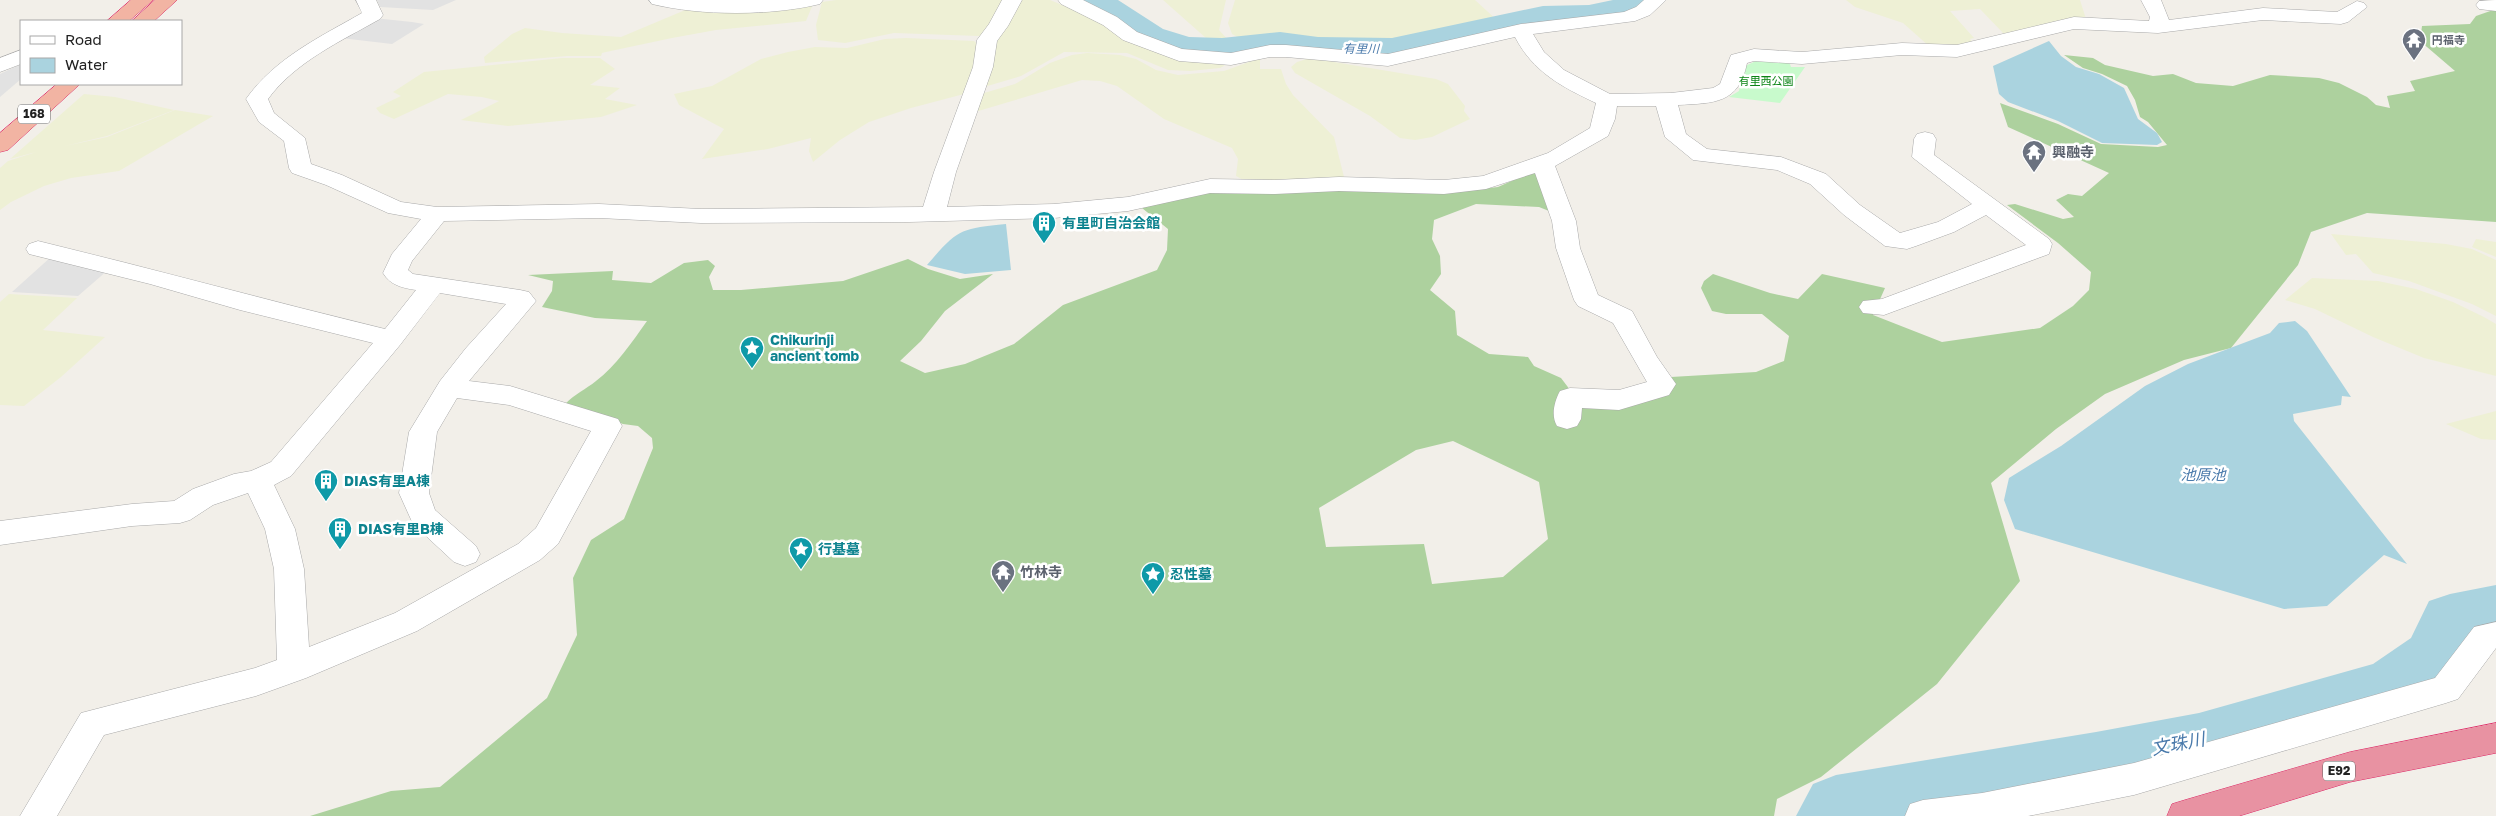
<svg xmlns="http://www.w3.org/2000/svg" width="2496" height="816" font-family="'Golos Text','Noto Sans JP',sans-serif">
<rect width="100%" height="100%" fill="#f2efe9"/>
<!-- farmland -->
<path fill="#eef0d5" d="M836 0H1005L985 35 979 36 894 33 845 43 818 40 816 25 822 2Z
M1018 0H1050L1094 18 1110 30 1231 62 1220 68 1190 71 1168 70 1127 53 1064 52 1021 76 984 87 994 44Z
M1163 0H1226L1219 30 1231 43 1215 46Z
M1235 0H1475L1499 22 1396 44 1373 46 1290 40 1247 42 1232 34 1228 23Z
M1846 0H2080L2086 19 2004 34 1980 9 1950 11 1974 38 1970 39 1973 42 1952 48 1930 47 1903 23 1855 7Z
M813 4 806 21 716 30 672 38 606 52 602 53 601 56H567L485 63 484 57 512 34 525 28 562 33 621 37 690 8Z
M906 38 974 41 980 46 973 75 964 94 911 108 869 122 840 140 813 162 809 151 811 138 768 149 702 159 724 129 679 105 674 94 712 86 761 59 788 52 815 47 847 48 885 39Z
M1087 53 1120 55 1136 59 1156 70 1178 75 1224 71 1260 58V69H1281L1286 84 1293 95 1334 137 1344 177 1249 183 1236 176 1238 159 1232 148 1164 119 1117 86 1100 81 1082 80 975 112 984 93 1015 84 1050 63 1072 55Z
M562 58H600L615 69 590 85 620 88 605 99 637 105 601 117 508 126 461 120 499 101 482 97 448 94 394 119 380 113 376 108 401 96 393 92 424 72Z
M1310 58 1436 79 1448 84 1465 106 1464 111 1470 119 1432 137 1415 140 1400 138 1370 116 1295 73 1291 67 1297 62Z
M84 94 115 97 174 110 107 136 65 146 107 137 175 110 213 116 119 171 71 178 44 186 11 202 0 210V168L8 161 36 152 10 159Z
M2331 234 2446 244 2472 249 2496 260V316L2472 304 2409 281 2373 273 2356 254 2346 255Z
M2476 239 2496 242V257L2472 247Z
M2312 278 2378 281 2416 289 2453 302 2484 317 2496 324V376L2424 358 2373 337 2315 309 2285 300Z
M9 294 77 298 43 330 105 337 61 377 24 406 0 405V302Z
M2496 411V440L2481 439 2446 424Z"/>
<!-- forest -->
<path fill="#add19e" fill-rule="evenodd" d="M2496 9V222L2367 213 2311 232 2298 265 2231 348 2184 360 2105 394 2056 429 1991 483 2020 581 1937 684 1821 777 1777 799 1774 816H310L391 791 440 787 547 698 577 635 573 578 591 540 624 519 653 448 652 438 638 426 623 424 565 404C575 394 586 389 596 381 616 366 632 342 647 321L595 318 542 307 552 291 553 281 528 275 613 271 612 280 651 283 684 263 708 260 715 266 709 277 713 290H741L843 281 908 259 928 269 960 279 993 274 945 311 921 341 900 361 925 373 965 364 1014 344 1063 305 1157 270 1167 250 1168 229 1142 208 1205 193 1349 188 1464 191 1498 187 1534 171 1554 213 1539 207 1476 204 1434 220 1432 239 1440 256 1441 274 1430 290 1455 311 1457 335 1489 354 1528 357 1534 366 1561 378 1580 403 1671 377 1756 372 1784 361 1789 336 1762 314H1726L1712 311 1701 288 1704 281 1713 274 1770 293 1798 299 1822 274 1885 288 1873 315 1942 342 2040 328 2073 306 2089 290 2091 272 2058 243 2007 205 2015 204 2063 219 2074 217 2056 200 2068 194 2082 196 2109 173 2008 127 2000 103 2058 124 2101 144 2158 147 2167 145 2148 122 2140 117 2135 100 2127 86 2102 74 2083 68 2064 55 2093 58 2105 65 2153 76 2173 74 2196 83 2233 86 2270 75 2319 78 2339 83 2367 97 2376 105 2390 108 2387 96 2415 91 2410 81 2455 71 2420 41 2422 26 2470 24 2476 16ZM1453 441 1539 482 1548 539 1503 577 1432 584 1424 544 1326 547 1319 508 1416 450Z"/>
<!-- park -->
<path fill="#c8facc" d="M1758 60 1789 61 1791 67H1805L1780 103 1729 97 1739 91 1743 67Z"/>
<!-- parking -->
<path fill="#e2e2e2" d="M377 0H456L433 10 380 7Z
M374 18 412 22 424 24 392 44 341 38Z
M21 64V79L0 97V74Z
M52 256 108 270 78 296 12 292Z"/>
<!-- water -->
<path fill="#aad3df" d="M2049 41 2061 56 2076 67 2099 74 2124 88 2138 119 2157 133 2162 142 2157 145 2102 143 2058 121 2008 102 1999 94 1993 66Z
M1006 224 1011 270 965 274 927 265C958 229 959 229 1006 224Z
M2295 321 2307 331 2351 397 2342 396 2341 405 2293 414 2294 421 2407 564 2384 555 2327 606 2284 609 2015 529 2004 500 2009 478 2061 446 2145 386 2188 364 2270 333 2279 323Z"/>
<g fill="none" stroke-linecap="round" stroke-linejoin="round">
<!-- river -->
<path fill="#aad3df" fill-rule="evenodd" d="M1071 0H1118L1163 29 1189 37 1222 38 1280 32 1318 37 1392 38 1543 6 1589 5 1613 0H1658L1647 13 1615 22 1589 27 1543 28 1392 60 1318 59 1280 54 1222 60 1187 59 1137 45 1090 14 1076 8Z
M2496 585V633L2470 638 2453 674 2413 703 2391 711 2199 769 2096 790 1945 816H1796L1813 784 1836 775 2096 732 2199 713 2373 664 2411 638 2429 601 2450 594Z"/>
<!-- minor casing -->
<g stroke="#a9a9a9" stroke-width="1">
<path id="minor" d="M356 0H376L383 15 380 19C341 41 295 62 268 99L274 113 305 138 311 164 342 175 401 202 437 207 599 204 701 209 923 207 934 172 973 67 977 40 989 24 1002 0H1022L1008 26 997 41 993 67 956 172 947 207 1054 204 1128 197 1210 179 1275 180 1339 177 1444 180 1483 176 1548 153 1590 128 1596 103C1562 87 1533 72 1515 37L1388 66 1286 57H1270L1231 65 1179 61 1123 40 1103 25 1061 4 1058 0H1083L1117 17 1137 32 1182 49 1231 53 1270 45H1286L1388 54 1521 24 1624 12 1636 7 1644 0H1666L1650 15 1635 21 1533 34 1544 52 1564 70 1610 94 1671 93 1713 88 1720 84 1731 55 1754 49 1802 52 1902 43 1957 45 2074 17 2149 21 2150 17 2141 0H2161L2169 20 2263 8 2337 12 2357 1 2364 3 2367 7 2348 22 2341 24 2263 20 2158 33 2074 29 1957 57 1902 55 1802 64 1754 61 1747 63C1739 104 1714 103 1678 105L1686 134 1707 149 1781 157 1826 174 1860 205 1900 233 1938 222 1972 204 1912 157 1914 139 1917 134 1925 132 1933 134 1936 139 1934 155 2049 239 2052 244 2049 254 1884 315 1863 313 1859 307 1863 301 1882 299 2026 245 1986 215 1954 232 1916 246 1907 249 1885 246 1844 215 1810 184 1777 170 1693 160 1665 137 1656 106H1617L1615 119 1608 136 1555 166 1576 221 1580 248 1598 295 1632 311 1657 357 1676 384 1669 395 1619 410 1582 408 1581 419 1577 426 1567 429 1557 426C1551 416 1554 402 1560 391L1570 388 1619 390 1647 382 1613 323 1578 306 1574 300 1556 248 1552 221 1535 173 1486 189 1444 194 1339 191 1275 194 1210 193 1128 211 1054 218 909 222 701 223 599 218 444 221 412 261 408 270 413 274 520 290 529 292 536 301 469 381 510 386 618 419 622 426 558 544 540 560 417 631 306 678 256 696 104 735 57 816H20L81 713 255 668 277 660 274 569 265 529 248 493 213 505 190 520 180 523 132 526 0 545V521L132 504 174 501 193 489 234 474 251 471 271 462 373 343 240 310 150 284 29 254 26 249 29 244 38 241C154 269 269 301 385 329L416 290C402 288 390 285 383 273L392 254 421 219 388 213 326 185 292 173 289 168 284 141 259 122 246 99C275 58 320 37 362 13ZM440 293 506 304 466 348 440 381 409 432 399 493 413 524 454 562 465 566 476 562 480 554 476 546 435 510 429 493 437 432 457 398 509 405 591 431 536 528 518 544 395 613 309 647 304 569 295 529 274 485 291 476 400 345Z
M649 0H823L820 4C771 16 701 16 652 4Z
M2496 0V11L2479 9 2476 5 2479 1Z
M21 50V64L0 72V58Z
M2496 622V648L2458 699 2446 703 2134 795 2028 816H1905L1910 804 1923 800 1982 793 2134 763 2435 678 2474 627Z"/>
</g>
<!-- trunk casing -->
<g stroke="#dc2a67" stroke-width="1">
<path id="trunk" d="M131 0H153L129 21H107Z
M155 0H177L154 21H132Z
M57 84H80L8 150 0 152V133Z"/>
</g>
<!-- motorway casing -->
<g stroke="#dc2a67" stroke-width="1">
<path id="motorway" d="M2496 723V753L2350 782 2239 816H2167L2172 804 2185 800 2350 752Z"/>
</g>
<!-- minor -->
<use href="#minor" fill="#fff" fill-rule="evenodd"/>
<!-- trunk -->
<use href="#trunk" fill="#f2b4a3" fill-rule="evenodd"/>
<!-- motorway -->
<use href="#motorway" fill="#e892a2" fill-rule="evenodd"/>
</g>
<!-- icons -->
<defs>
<g id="temple-pin" transform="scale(1.25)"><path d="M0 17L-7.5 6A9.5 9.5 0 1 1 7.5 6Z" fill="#6b7280" stroke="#fff"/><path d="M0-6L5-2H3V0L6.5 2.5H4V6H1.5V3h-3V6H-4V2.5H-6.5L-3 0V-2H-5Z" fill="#fff"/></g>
<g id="building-pin" transform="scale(1.25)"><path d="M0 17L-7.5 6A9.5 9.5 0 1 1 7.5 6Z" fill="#0f9aa8" stroke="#fff"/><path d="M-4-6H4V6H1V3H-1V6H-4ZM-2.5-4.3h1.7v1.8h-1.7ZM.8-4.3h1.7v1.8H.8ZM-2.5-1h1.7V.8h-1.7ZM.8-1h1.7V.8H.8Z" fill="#fff"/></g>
<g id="sight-pin" transform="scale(1.25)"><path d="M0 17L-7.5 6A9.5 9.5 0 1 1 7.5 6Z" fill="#0f9aa8" stroke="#fff"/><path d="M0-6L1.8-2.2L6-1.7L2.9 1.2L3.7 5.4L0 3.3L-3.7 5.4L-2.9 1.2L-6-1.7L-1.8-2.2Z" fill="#fff"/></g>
</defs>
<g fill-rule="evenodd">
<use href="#temple-pin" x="2414" y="40"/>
<use href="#temple-pin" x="2034" y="152"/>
<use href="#building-pin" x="1044" y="223"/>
<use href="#sight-pin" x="752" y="348"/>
<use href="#building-pin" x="326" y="481"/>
<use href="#building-pin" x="340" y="529"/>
<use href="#sight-pin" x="801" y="549"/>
<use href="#temple-pin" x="1003" y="572"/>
<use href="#sight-pin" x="1153" y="574"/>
</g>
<g text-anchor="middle" stroke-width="5" stroke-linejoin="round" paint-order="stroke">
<!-- far-worship labels -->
<g font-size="11" font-weight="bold" fill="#5b616d" stroke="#fff" text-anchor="start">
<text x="2432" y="44">円福寺</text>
</g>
<!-- far-park labels -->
<g font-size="11" fill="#0c8416" stroke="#fff">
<text x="1766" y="85">有里西公園</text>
</g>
<!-- far-water labels -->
<g font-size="12" font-style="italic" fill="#4a7aab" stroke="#fff">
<text transform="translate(1361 49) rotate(1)" y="4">有里川</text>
</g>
<!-- shield labels -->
<g fill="#fff" stroke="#646464" stroke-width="1">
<rect x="18" y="104.5" width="32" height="19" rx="4"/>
<rect x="2323" y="761.5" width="32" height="19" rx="4"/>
</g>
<g font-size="12" font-weight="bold" fill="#222">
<text x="34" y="118">168</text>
<text x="2339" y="775">E92</text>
</g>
<!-- worship labels -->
<g font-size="14" font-weight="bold" fill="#5b616d" stroke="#fff" text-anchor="start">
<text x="2052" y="157">興融寺</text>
<text x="1020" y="577">竹林寺</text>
</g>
<!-- culture labels -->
<g font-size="14" font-weight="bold" fill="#0d838f" stroke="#fff" text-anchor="start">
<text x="1062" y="228">有里町自治会館</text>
<text x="770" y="345">Chikurinji<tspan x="770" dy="16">ancient tomb</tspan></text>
<text x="344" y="486">DIAS有里A棟</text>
<text x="358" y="534">DIAS有里B棟</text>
<text x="818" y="554">行基墓</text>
<text x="1170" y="579">忍性墓</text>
</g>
<!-- water labels -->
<g font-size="15" font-style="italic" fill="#4a7aab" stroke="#fff">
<text x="2203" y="480">池原池</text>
</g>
<!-- near-water labels -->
<g font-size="18" font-style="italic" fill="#4a7aab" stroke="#fff">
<text transform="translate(2178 744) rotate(-11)" y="6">文珠川</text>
</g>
</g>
<!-- legend -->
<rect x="20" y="20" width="162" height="65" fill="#ffffff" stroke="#a7a7a7"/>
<rect x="30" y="36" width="25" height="8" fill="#ffffff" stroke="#a7a7a7"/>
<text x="65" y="45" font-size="15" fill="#222222">Road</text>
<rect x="30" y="58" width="25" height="15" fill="#aad3df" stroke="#a7a7a7"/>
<text x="65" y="70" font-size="15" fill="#222222">Water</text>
</svg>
